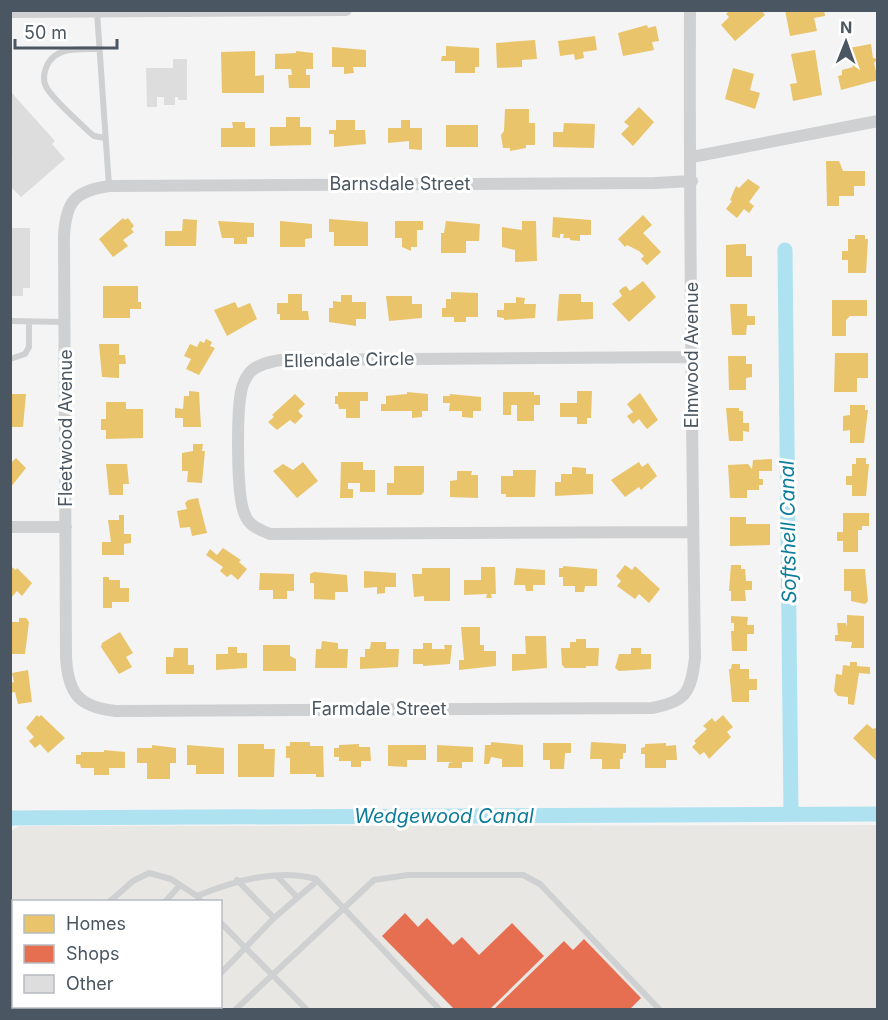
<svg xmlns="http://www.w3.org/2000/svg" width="888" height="1020" font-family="Inter,sans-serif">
<rect width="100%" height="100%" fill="#f4f4f4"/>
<!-- commercial -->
<path fill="#e8e7e3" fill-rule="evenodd" d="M564 813 565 819H19L10 824 11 814Z
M877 825V1009H11L10 832 19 826ZM14 902H220V1006H14Z"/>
<!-- homes -->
<path fill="#e9c46a" d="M730 10H761L765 15 735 41 721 25 729 17 726 14Z
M785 10H824L825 16 814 18 817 31 790 36Z
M647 25 648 28 656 26 659 41 652 42 654 50 623 56 618 33Z
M595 36 597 50 583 52 584 58 575 60 574 54 560 56 558 41Z
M535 40 537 59 522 60V67L497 68 496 43Z
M871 44 873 58 878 59 874 63 878 80 841 90 838 76 842 75V70L853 67 849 48Z
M446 46 479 48V67H475V73H455V61H441L442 56H446Z
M332 47 366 50V67H353L354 73 344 74V67H332Z
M815 50 822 95 793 101 790 84 797 83 791 54Z
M255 51V76L264 75V93H222L221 52Z
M296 51 313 53V69H306V75H310V88H289L288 75H292L291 69H275V54L296 53Z
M733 68 754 74 750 90 760 93 755 109 725 99Z
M639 107 654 122 633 146 621 134 629 126 624 122Z
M505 109H529V123H535V145H526V148L510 151V148H503L501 135 504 131Z
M286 117H300V127H311V145L270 146V127H286Z
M336 120H355V130H365L366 144 334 147V134H329V130H336Z
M401 120H410V128H422V150L409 149V141L388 143V128H401Z
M232 122H245V128H255V147H221V128H233Z
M564 123 595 124 594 148 553 147V132H563Z
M446 125H478V147H446Z
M826 161H839L843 171H865V186H854V196H839V206H827Z
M748 179 760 187 749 202 754 206 749 213 744 209 737 218 726 209 732 201 730 200 736 186 739 188Z
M643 215 652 225 643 233 661 252 647 265 641 259 644 256 639 251 627 245 625 247 618 239Z
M553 217 591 220V235H580V241L570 240V238H563L564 234H560V238L552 237Z
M123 218 125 220 128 218 134 226 131 229 134 232 123 240 128 246 113 257 99 239Z
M183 219 197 220 196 246H165V231H182Z
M329 219 368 222V246H334V232H329Z
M218 221 254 223V237H247V244H234V238H222Z
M280 221 312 224V238L305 239V247H280Z
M395 221H423V230H417V247H411V251L402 247V238H395Z
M446 221 480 224 479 241H466V253H441V233H444Z
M522 221H536L537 261 515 262V250L502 247V227L522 230Z
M855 235H865V239H868L866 273H848V260H842V251H848V239H855Z
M739 244H746V256H752V277H726V245Z
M643 281 656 297 629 322 612 304 622 296 619 291 622 288 626 286 630 291Z
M103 286H138V302H141V309H130V318H103Z
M451 292 478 293V317H466V322H454V317H442V308H446V299H451Z
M288 294H302V311H308L309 320H280V314H277V303H288Z
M559 294H581V302H593V319L557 321Z
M341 295H352V302H366V319H356V326L329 322V308H333V301L341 302Z
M386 296H412V304H422V318L389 321Z
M516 297 525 298 524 304H536L535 318 504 320V318L497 317V310H504V303H516Z
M832 300H867V316H850L846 320V336H832Z
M235 302 238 308 250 303 257 319 227 336 214 310Z
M730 304H747V316H755V325H747L746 335H732Z
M206 339 212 342 210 346 215 348 199 375 186 369 191 359 184 356 190 344 197 347 200 341 204 343Z
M99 344H119V355H125L126 364H119V378L102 377Z
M835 353H868V378H857V392H834Z
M728 356H746V364H752V377L746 378V390H729Z
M189 391 199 392 201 427H183V418H175V408L183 409 184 396H189Z
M577 391H592L591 418H587V424H577V417H560V403H577Z
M338 392H368V401H360V418H346V409H339L338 404H335V396H338Z
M407 392 428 394V411H422V417L412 418V411H381V404H386V396L407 394Z
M503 392H534V395H540V405H534V421H517V405H511V415H503Z
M640 393 658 420 647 429 639 419 633 424 627 416 633 412 627 404Z
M10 394H26L23 427H10Z
M295 394 305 404 298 411 303 416 295 424 290 420 277 430 268 422 274 417 272 415Z
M450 394 481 397V411H473V418L462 417V411H449L450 403H443V396H450Z
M106 402H126V409H143V438L106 439V430H101V419H106Z
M850 405H865V410H868L864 443H850V430L843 431V416L850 415Z
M726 408H739V411H743V423H749V432L743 431V441H729Z
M193 444H203L202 451H205L202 483 187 482 188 471H182V453L193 451Z
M16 458 26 468 10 488V464Z
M856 458H866V464H869L866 496H852V485H846V476H852V464H856Z
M772 459V471H759V479H763V485H759V490H747V498H730L728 465 748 464 752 469 753 460Z
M303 462 318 481 297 498 273 471 283 464 293 470Z
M341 462H363V470H375V492H360V483H348V489H353V498H340Z
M639 462 642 467 648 463 657 476 641 490 639 487 625 497 611 480Z
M106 464H127L129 484H123V495H109Z
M394 466H424V492L421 495H387V483H394Z
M572 467 586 468V474H593V494L555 496V482H561V474H572Z
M513 470H536L535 497H506V494H501V476H513Z
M457 471H472L471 475H478V498L450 497V481L457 480Z
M198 498 207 533 192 536 190 527 180 528 177 511 187 509 185 503 188 500Z
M843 513H869V526H862V530H858V552H843V541H837V532H843Z
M119 515H124V534H131V543L124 544V555H102V542H111L108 520H119Z
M730 517H746V524H770V545L730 546Z
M223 548 241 560 239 562 247 569 238 580 231 574 227 577 220 571 223 567 206 555 210 549 217 555Z
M625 565 632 570 635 566 660 589 649 603 639 594 635 599 617 586 621 581 616 576Z
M731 565H741V569H745L746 581H752V590H745L746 601H731V591H729Z
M10 566 16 570 17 568 32 583 22 596 17 591 10 599Z
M563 566 597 569V586H585L584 592H575V586H563V577H559V568H563Z
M481 567H495L496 594H491L492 598H486L487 594 464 595V580H481Z
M422 568H450V601H424V596L414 597 412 574H422Z
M516 568 545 570V585H533V591H526L525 585H514Z
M844 569H865L868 601 865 604 851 601V591H844Z
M364 571 396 573V587H385V593L377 594V587L364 588Z
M314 572 347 575 348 592H335V600L314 599V583H310V574Z
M260 573 294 574V591H287V599H273V590H259Z
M103 577H109V580H120V588H129V602H112V608H103Z
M847 615 864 616V648H851L852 642 835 641V635H838L837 623H846L847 627Z
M731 616 748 617 747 625H754V634H747V651H732L731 631H734V623H731Z
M19 618H26L29 622 25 654H11L12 622H19Z
M461 627H480V645H484V651H496V666L459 670V660H464Z
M120 632 133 653 126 657 132 667 119 674 101 647 102 643Z
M525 636H546L547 668 512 671V654H526Z
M576 639H586V648H599L598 666H586V668H565L562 665 561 648H570V642H576Z
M322 641 338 643V649H348L347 668H315L316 649H321Z
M371 642H386V649H399L398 667 360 669V657H365V649H370Z
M423 643H432V649H445L444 645H452L450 664 423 666V664H413V649H423Z
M263 645H290V656L296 659V671H263Z
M228 647H237V653H247V668L216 670V654H228Z
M174 648H188V665H194V674H166V657H173Z
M631 648H641V654H651V669L619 671 615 668 619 654H631Z
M850 662H857V666L870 667V674L859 673 854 705 848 704V697L838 696 834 691 836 674 842 675 843 665 850 666Z
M732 664H740V669H749V679H757V690H749V702H732L729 669H731Z
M28 670 32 702 18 704 15 692 10 693V683L14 682 12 673Z
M37 715 39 717 41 715 65 738 48 753 40 744 35 748 29 741 34 737 26 728Z
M723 715 733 727 727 732 731 737 709 759 704 752 700 755 692 747 696 743 694 741 707 729 703 726 712 718 715 722Z
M867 724 873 729 878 727V762L853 738Z
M290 742H310V746H323L324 777H316V774H290V758H286V746H290Z
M491 742 523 745V767H502V759L491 757 489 764H484L485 745H491Z
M591 742 626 744V753H623V759H620V769H602V759H590Z
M543 743H571V753H565L564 769H550V760H543Z
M666 743V746L676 745 677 760H666V768H645V754H641V748L645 747V744Z
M238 744H264V749H275L274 777H238Z
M359 744V747H370L371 761H361V767H351V761H339V757H334V748H339V745Z
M152 745 176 748V763H170V779H147V763H137V748H152Z
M187 745 224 748V774H196V765H187Z
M388 745H426V760H407V767L388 766Z
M437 745 473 747V762H462V768H448L449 763 453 762H437Z
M104 750 125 752V768H109V775H94V768H81L80 764H76V755H81V752H104Z"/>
<!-- shops -->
<path fill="#e76f51" d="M405 913 418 927 427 918 453 945 462 937 479 955 512 923 544 956 489 1010H455L382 936Z
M584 939 641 998 629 1010H493L564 941 573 950Z"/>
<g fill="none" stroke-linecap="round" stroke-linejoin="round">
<!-- canal -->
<path stroke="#aee2f0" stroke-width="15" d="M785 250 791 814
M10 818 878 814"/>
</g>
<!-- building -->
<path fill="#ddddde" d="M173 59H187V100H178V97H175V105H164V97H157V107H147L146 68H173Z
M10 91 55 141 52 144 65 159 21 197 10 186V160L13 158 10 155Z
M10 228H30V288H23V296H10Z"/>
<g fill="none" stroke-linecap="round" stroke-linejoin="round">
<!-- lane -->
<path stroke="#ced0d2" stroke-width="6" d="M97 12 109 186
M99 49C80 49 54 46 46 68 43 76 43 83 48 90 59 105 75 118 88 131L94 136 105 138
M10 321 64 322
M10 359 25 354 29 347V322
M277 876 297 897
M109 902 133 881 149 873 171 879 197 896
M165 902 180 885
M201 902 197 896C234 881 277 868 316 879L440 1010
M274 918 317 881
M220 922 307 1010
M220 974 274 918 237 880
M10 1005 15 1010
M193 1006 202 1010
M235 1010 374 880 408 875H523L540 884 660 1010"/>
<!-- street -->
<path stroke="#ced0d2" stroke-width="12" d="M690 10C689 226 692 443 695 658 691 692 686 702 652 708L116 711C79 707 68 694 66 657L64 236C66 201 75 191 109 186L655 183 692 181
M10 12 346 10
M692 157 878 121
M692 357 280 360C269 362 254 365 248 375 245 379 242 387 241 392 237 413 236 497 245 515 249 526 260 530 270 534L693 532
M10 527H66"/>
<!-- secondary -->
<path stroke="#ced0d4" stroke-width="16" d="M10 928 14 931
M90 1006 93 1010"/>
</g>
<g text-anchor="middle" stroke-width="6" stroke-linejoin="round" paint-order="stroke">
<!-- street labels -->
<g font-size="18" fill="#4a5661" stroke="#fff">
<text x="400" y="190">Barnsdale Street</text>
<text transform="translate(692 355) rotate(-90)" y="6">Elmwood Avenue</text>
<text transform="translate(349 360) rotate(-1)" y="6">Ellendale Circle</text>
<text transform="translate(66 428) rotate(-90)" y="6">Fleetwood Avenue</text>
<text x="379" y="715">Farmdale Street</text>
</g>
<!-- water labels -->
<g font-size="20" font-style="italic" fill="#0c7c9b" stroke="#fff">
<text transform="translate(788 532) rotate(-91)" y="7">Softshell Canal</text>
<text x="444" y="823">Wedgewood Canal</text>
</g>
</g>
<!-- border -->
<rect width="888" height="1020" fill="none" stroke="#4a5661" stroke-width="24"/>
<!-- legend -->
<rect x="12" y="900" width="210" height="108" fill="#ffffff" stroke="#b7bbc0" stroke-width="1.5"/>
<rect x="24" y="915" width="30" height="18" fill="#e9c46a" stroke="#b7bbc0" stroke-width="1.5"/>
<text x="66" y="930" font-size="18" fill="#4a5661">Homes</text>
<rect x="24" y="945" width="30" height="18" fill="#e76f51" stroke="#b7bbc0" stroke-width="1.5"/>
<text x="66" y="960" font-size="18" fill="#4a5661">Shops</text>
<rect x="24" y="975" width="30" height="18" fill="#ddddde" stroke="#b7bbc0" stroke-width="1.5"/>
<text x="66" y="990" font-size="18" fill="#4a5661">Other</text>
<!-- north arrow -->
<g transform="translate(846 42) rotate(1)" stroke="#ffffff" stroke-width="4.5" paint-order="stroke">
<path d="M0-4.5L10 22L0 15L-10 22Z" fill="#4a5661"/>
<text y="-9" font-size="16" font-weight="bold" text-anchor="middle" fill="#4a5661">N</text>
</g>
<!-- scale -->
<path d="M15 39v9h102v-9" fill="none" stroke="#4a5661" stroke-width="3"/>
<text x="24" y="39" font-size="18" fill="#4a5661" stroke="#ffffff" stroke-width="4.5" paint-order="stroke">50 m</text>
</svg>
